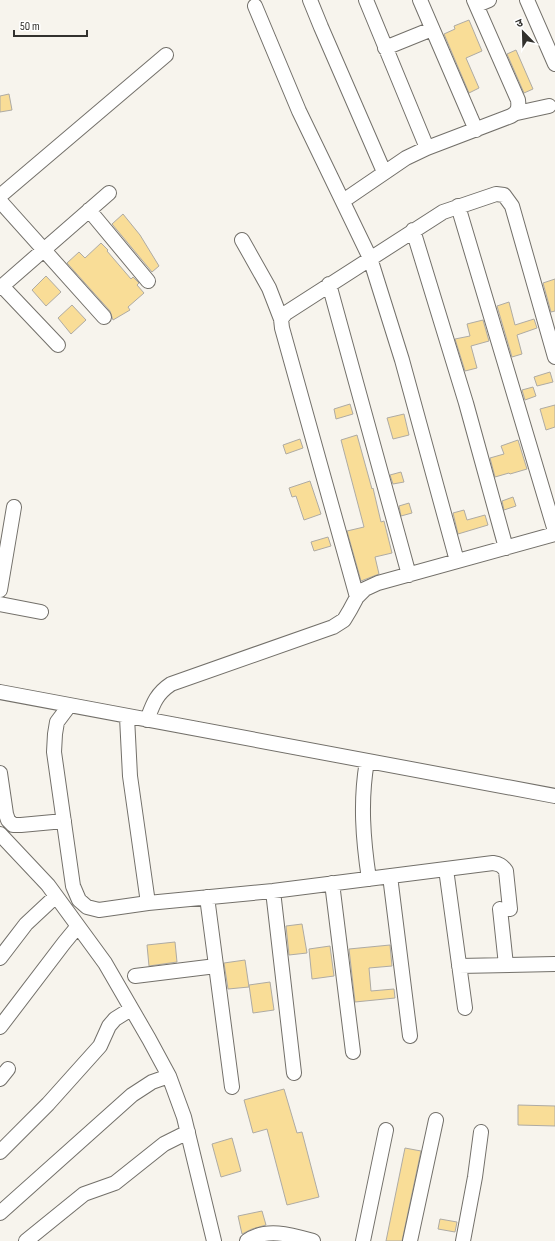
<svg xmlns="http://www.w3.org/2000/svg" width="555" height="1241" font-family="'Sofia Sans Condensed','Noto Sans Devanagari',sans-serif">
<rect width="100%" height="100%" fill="#f7f4ed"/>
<!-- building -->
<path fill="#f9dd97" stroke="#aeaba4" d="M469 20 482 51 466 58 479 88 469 93 444 34 455 29 454 26Z
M516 50 533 89 524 93 507 54Z
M9 94 12 110 0 112V96Z
M123 214 140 235 159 266 152 272 112 224Z
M101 243 108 250 107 251 131 279 133 277 139 283 137 285 144 293 128 307 130 310 113 320 110 311 67 263 79 252 85 258Z
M46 276 61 292 46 306 32 290Z
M555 279V311L551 312 543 283Z
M509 302 515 325 534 319 537 328 517 335 522 354 512 357 497 306Z
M72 305 86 320 71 334 58 318Z
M483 320 489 341 471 346 477 368 465 371 455 339 470 336 467 324Z
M550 372 553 382 537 386 534 377Z
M533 387 536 396 525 400 522 390Z
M350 404 353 414 336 419 334 409Z
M555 405V427L546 430 540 409Z
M404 414 409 435 393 439 387 418Z
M357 435 372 489 373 488 381 522 384 521 392 553 375 557 379 574 361 581 347 531 364 527 341 440Z
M300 439 303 448 286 454 283 445Z
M518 440 527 469 510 474 509 473 495 477 490 458 504 454 501 446Z
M401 472 404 482 393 484 390 475Z
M310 481 321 514 304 520 296 496 292 497 289 488Z
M513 497 516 506 504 510 502 501Z
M409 503 412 513 401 516 399 506Z
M464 510 467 520 485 515 488 525 458 534 453 513Z
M328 537 331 546 314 551 311 542Z
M302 924 307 953 289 955 286 926Z
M175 942 177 962 149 966 147 945Z
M390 945 392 966 369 968 371 991 394 989 395 998 355 1002 349 949Z
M330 946 334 976 312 979 309 949Z
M245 960 249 987 228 989 224 963Z
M270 982 274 1010 253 1013 249 985Z
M284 1089 297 1133 302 1132 319 1197 287 1205 267 1129 253 1133 244 1100Z
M518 1105 555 1106V1126L518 1125Z
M232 1138 241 1171 221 1177 212 1144Z
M405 1148 421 1151 402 1241H386Z
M262 1211 266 1225 252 1229 242 1234 238 1216Z
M440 1219 457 1222 455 1232 438 1229Z"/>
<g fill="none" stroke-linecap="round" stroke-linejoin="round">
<!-- minor casing -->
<g stroke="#73706a" stroke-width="16">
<path id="minor" d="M310 0 321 27 384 172
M366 0 427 148
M420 0 476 130
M527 0 555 64
M477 5 489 0
M255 6 299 111 370 258 402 360 457 561
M385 48 432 29
M517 113 549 106
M0 196 166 55
M0 201 104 317
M343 201 406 158 427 148 511 116C518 112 519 108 518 100L474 0
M458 206 555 531
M89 210 148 281
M413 230 466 403 506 548
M242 240 269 288 281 319
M329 284 409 575
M2 286 58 345
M0 288 109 193
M0 590 14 507
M357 597 282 328 281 319 286 313 443 212 496 194 504 195 512 206 555 357
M0 604 41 612
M0 692 555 796
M69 706 57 722 55 734 54 752 73 886 79 900 87 907 99 910 148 903 273 891 493 863C499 864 502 865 506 871L510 909
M127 717 130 776 148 903
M147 720C153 704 156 694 171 684L333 627 344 620 350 610 357 597 365 589 378 583 555 534
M367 761C360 801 363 839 369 879
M0 773 6 814 8 820 13 825H21L64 821
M0 834 48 885 105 963 149 1039 169 1076 184 1117 214 1241
M446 869 465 1008
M390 876 410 1036
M332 883 353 1052
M273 891 294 1073
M207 897 232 1087
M500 909 506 965
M0 958 26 924 56 896
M459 966 555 964
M135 976 216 966
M0 1027 64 943 78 926
M0 1079 8 1069
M0 1152 48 1104 100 1046 109 1026 115 1019 131 1009
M0 1213 132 1095 152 1082 169 1076
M26 1241 84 1194 115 1183 164 1144 188 1132
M247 1241C266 1227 292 1235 313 1241
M363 1241 386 1130
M410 1241 436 1120
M463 1241 475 1177 481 1132"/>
</g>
<!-- minor -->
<use href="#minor" stroke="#fff" stroke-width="14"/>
</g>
<!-- north arrow -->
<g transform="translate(523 32) rotate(337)" stroke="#ffffff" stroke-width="3" paint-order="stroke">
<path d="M0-3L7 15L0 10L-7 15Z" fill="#32312e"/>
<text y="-6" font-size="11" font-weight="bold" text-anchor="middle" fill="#32312e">उ</text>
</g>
<!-- scale -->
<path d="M14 30v6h73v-6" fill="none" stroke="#32312e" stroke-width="2"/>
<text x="20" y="30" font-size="12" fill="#32312e" stroke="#ffffff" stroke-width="3" paint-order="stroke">50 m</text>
</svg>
